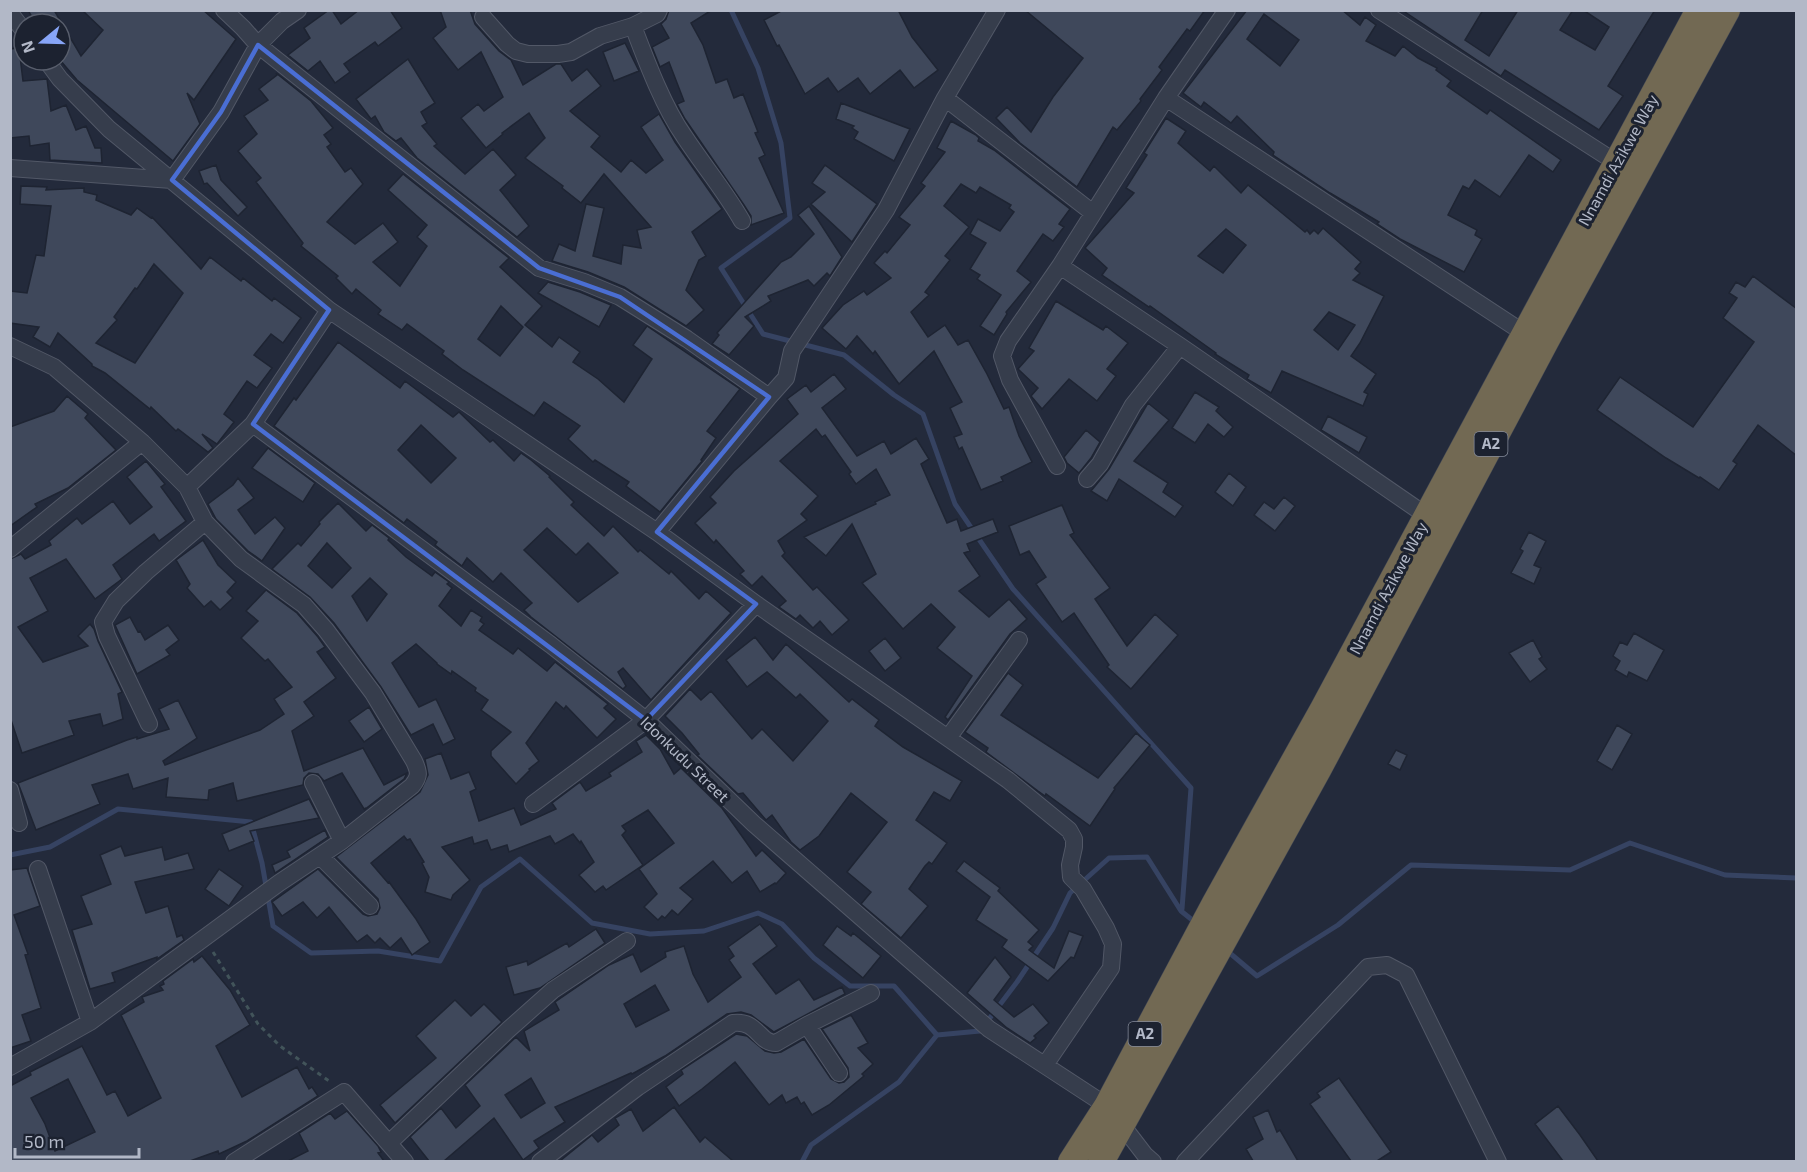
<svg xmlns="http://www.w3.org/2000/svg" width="1807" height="1172" font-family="'Exo 2',sans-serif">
<rect width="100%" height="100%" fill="#232a3b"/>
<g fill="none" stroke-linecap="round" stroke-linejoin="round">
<!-- stream -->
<path stroke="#364362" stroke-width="5" d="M731 10 758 68 781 143 790 218 721 268 763 334 844 355 894 395 923 414 955 504 1013 589 1191 788 1182 909
M10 855 50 847 118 809 251 822 262 863 273 926 311 953 378 951 440 961 481 887 520 859 592 923 650 934 704 931 758 913 782 924 814 958 850 986H894L937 1035 980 1031 1017 982 1053 928 1070 893 1109 858 1147 857 1181 911 1196 923
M1225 949 1257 976 1338 925 1411 865 1570 870 1630 843 1725 875 1796 878
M802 1162 811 1145 899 1082 937 1035"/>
</g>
<!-- building -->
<path fill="#3f485b" stroke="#1e2432" stroke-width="1.5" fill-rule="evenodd" d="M28 10H54L81 56 103 30 82 10H203L236 39 194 100 187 93 200 124 173 161 77 80 60 60V24H36Z
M329 10H332L341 24 359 10H390L402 28 378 46 375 42 344 64 350 72 335 83 320 61 308 71 288 55 310 38 304 28Z
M440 10H470L475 24 499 51 511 60 523 85 556 64H561L572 81 587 69 601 86 570 111 600 136 591 147 621 172 631 160 646 173 663 160 641 127 659 114 675 142 722 209 692 232 706 256 699 260 686 290 704 310 686 326 624 287 588 272 552 261 559 244 575 251 586 204 604 208 593 256 621 264 623 245 641 248 637 230 651 227 604 174 581 203 562 188 563 186 525 158 545 138 529 113 502 133 503 134 486 148 461 118 478 104 484 111 503 97 481 52 458 70 433 38 446 27Z
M669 10H712L691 23 703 45 716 83 727 79 734 98 743 94 758 132 755 133 765 155 759 158 784 213 751 225V216L744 205 685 119 677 104 684 101 669 62 660 67 652 47 669 38 661 24 666 19Z
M783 10H898L912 37 938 70 914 88 900 70 870 94 858 78 838 92 828 78 805 94 779 45 777 46 764 20Z
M1025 10H1205L1190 31 1187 29 1159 67 1162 70 1140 99 1141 101 1117 130 1113 127 1077 187 1020 143 996 118 1007 107 1031 132 1053 97 1083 58Z
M1247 10H1342L1360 25 1365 17 1376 25 1366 41 1395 56 1403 46 1418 58 1437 68 1436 70 1451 81 1447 86 1487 114 1490 110 1561 160 1553 172 1529 155 1500 197 1475 180 1469 189 1463 186 1448 215 1477 230 1475 235 1482 239 1464 272 1400 239 1377 224 1379 222 1330 193 1273 155 1274 152 1237 116 1231 123 1204 102 1201 107 1183 93ZM1264 14 1299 40 1280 66 1247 39Z
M1402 10H1483L1465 40 1489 56 1518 10H1573L1560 30 1595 50 1609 27 1583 10H1655L1608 86 1623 96 1599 130 1505 70 1501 76Z
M625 43 639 71 614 81 603 52Z
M19 48 23 81 47 79 51 111 66 105 76 130 86 126 95 148H101L102 163 50 160 49 143 30 146 29 136 10 138V49Z
M408 59 435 103 421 112 427 123 422 126 437 144 434 146 465 174 493 149 516 175 500 190 529 226 517 237 417 158 401 138 396 141 384 132 375 116 371 119 356 99Z
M276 73 311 101 333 128 324 135 331 144 327 147 345 172 351 168 363 184 327 222 355 244 383 223 398 242 373 262 400 286 427 246 417 237 427 225 388 190 403 174 509 258 500 267 542 306 525 325 552 347 559 337 580 352 573 362 598 379 624 402 652 359 633 345 647 326 740 389 707 431 716 438 701 460 702 461 660 512 626 486 629 482 595 460 593 462 568 439 580 426 544 402 534 416 463 370 442 354 444 351 407 324 402 330 378 314 381 310 356 289 352 294 336 278 338 276 301 246 303 243 256 182 261 178 238 151 257 134 244 116 268 100 259 89 277 75ZM501 306 523 327 500 356 478 339Z
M841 103 910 129 894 161 854 139 858 132 852 128 854 126 836 119Z
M1166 118 1186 131 1178 143 1210 171 1214 166 1241 193 1248 185 1305 232 1307 230 1310 234 1314 230 1318 234 1323 228 1361 262 1355 269 1360 273 1353 280 1384 296 1360 343 1351 356 1376 374 1364 392 1368 394 1363 406 1282 371 1271 393 1247 379 1249 375 1215 354 1216 353 1150 306 1149 307 1102 275 1107 268 1085 248 1134 193 1126 188 1147 155 1144 153ZM1226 229 1246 245 1223 273 1198 256ZM1329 312 1355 325 1338 350 1314 330Z
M951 121 976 135 979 138 978 141 994 150 1070 209 1059 224 1064 227 1053 241 1043 234 1017 271 1031 282 1006 312 1007 314 994 335 980 326 1001 295 977 279 980 275 970 269 986 243 970 234 978 219 1000 231 1014 212 1009 208 1011 205 980 187 976 193 961 184 944 206 969 227 945 256 950 260 925 292 929 295 911 312 928 337 945 325 958 345 968 340 987 374 1004 409 1009 407 1019 436 1032 462 1001 477 1003 481 981 490 962 447 959 449 954 437 962 434 950 408 962 402 934 351 899 384 875 351 873 354 857 336 846 349 822 328 843 305 864 291 867 295 891 278 874 263 885 251 887 253 910 225 899 217 925 186 921 183 945 152 937 148Z
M216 165 221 180 247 207 238 216 207 183 204 184 199 171Z
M825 165 877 204 852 242 811 204 825 192 812 183Z
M21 186 47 187 46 190 84 188V192L97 195 96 200 131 215 137 208 151 218 152 217 201 269 210 257 241 281 243 278 272 301 274 298 301 318 283 343 271 334 254 355 272 368 257 388 247 381 224 414 234 422 217 444 202 434 213 448 208 452 178 429 176 431 151 407 150 409 105 373 92 366V364L58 333 50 347 33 337 39 327 10 323V291L27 293 36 255 44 256 51 206 20 204ZM154 264 183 293 135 363 96 343 117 320 114 317 135 288 137 289Z
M809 206 842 257 830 276 827 273 814 286 808 280 768 296 771 301 745 317 754 326 729 355 712 344 719 335 717 333 781 262 791 257 814 234 798 215Z
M1753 276 1797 309V456L1758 425 1733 461 1737 464 1719 490 1700 477 1699 478 1666 458 1597 410 1620 377 1693 427 1754 342 1723 318 1737 298 1729 293 1736 282 1745 287Z
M548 282 580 292 611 305 599 327 538 293Z
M1056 301 1103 330 1106 326 1128 343 1107 369 1116 376 1097 401 1069 379 1042 409 1031 396 1038 388 1018 369 1034 351 1029 348Z
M338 342 400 388 405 381 453 417 459 412 490 442 493 440 514 461 521 453 531 460 550 476 549 477 574 502 571 505 604 536 613 526 638 552 640 550 669 574 671 571 699 599 706 591 731 613 651 700 623 668 618 672 626 686 623 689 531 617 524 610 532 603 501 573 493 582 467 558 462 566 435 545 437 542 407 519 404 523 274 426 294 398 296 400ZM421 425 456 458 431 483 398 450ZM547 528 576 555 588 543 618 573 578 602 524 550Z
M834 374 846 389 822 408 857 456 884 441 891 454 916 438 929 459 921 464 947 523 957 519 961 531 993 519 998 532 967 544 970 551 964 553 980 576 959 591 989 617 1009 599 1027 619 1010 634 948 720 945 717 972 676 937 648 955 627 931 604 903 629 862 583 876 574 852 524 826 556 804 537 876 504 875 502 890 495 876 469 856 484 849 474 851 472 825 435 822 437 816 429 780 461 818 496 801 514 807 520 778 541 785 553 782 556 813 590 817 587 849 620 832 635 820 621 813 628 800 615 796 619 779 607 786 601 762 576 752 586 740 574 744 571 716 540 714 543 695 523 716 503 710 497 734 471 798 414 787 399 806 385 811 392Z
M1195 392 1219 407 1216 411 1233 427 1224 437 1208 424 1195 443 1172 428Z
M67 396 88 414 85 418 116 450 68 488 35 504 37 507 10 526V427L54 411Z
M1148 403 1169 420 1134 461 1168 483 1163 492 1183 506 1175 517 1119 479 1107 501 1091 491 1109 469Z
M1328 416 1367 437 1359 453 1321 430Z
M1086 430 1100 442 1091 458 1079 473 1067 463 1064 457Z
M268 448 315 483 303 502 252 468Z
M146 461 165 484 161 487 186 521 159 541 154 534 113 565 122 579 95 599 66 559 30 578 48 611 18 627 43 662 88 646 78 636 90 624 94 629 98 641 122 692 118 694 123 719 103 726 100 714 69 721 74 735 22 753 10 717V559L21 554 25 559 51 545 49 541 77 518 82 524 113 501 130 524 152 507 127 477Z
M1229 473 1246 487 1233 506 1215 492Z
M238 478 254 498 238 510 255 534 275 517 285 528 262 561 248 551 216 519 208 504 233 485Z
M1284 497 1295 506 1275 531 1254 515 1264 502 1274 509Z
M338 503 366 531 372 525 389 538 388 540 406 557 432 576 435 572 449 582 447 584 452 588 439 606 461 626 471 610 482 617 480 621 484 624 479 630 513 654 518 648 547 671 555 662 608 704 604 708 616 719 597 738 566 706 564 709 556 702 526 743 539 761 529 769 530 770 516 784 491 756V751L511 732 481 710 488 700 475 691 476 688 452 671 451 674 437 664V663L416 644 392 663 419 707 436 699 455 739 443 745 433 724 411 735 381 687 334 623 310 597 272 569 298 543 301 546 320 524 319 522ZM327 543 351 568 332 588 308 566ZM370 578 387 594 367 621 352 596Z
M1062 505 1074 533 1070 535 1110 588 1095 599 1127 646 1155 614 1178 635 1131 689 1107 667 1109 665 1074 613 1062 622 1036 584 1046 577 1029 551 1020 555 1009 526Z
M1529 532 1546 541 1534 565 1541 568 1534 584 1511 573 1523 551 1520 549Z
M203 540 218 565 236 582 227 592 233 598 220 610 211 601 204 607 187 588 190 584 176 560Z
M266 590 297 613 318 637 325 647 317 652 336 678 304 702 314 716 292 731 304 771 363 748 384 785 407 773 404 779 364 810 366 808 364 809 342 773 324 781 318 774 309 773 304 778 303 785 237 801 233 783 209 790 208 800 166 797 168 778 133 789 128 774 92 785 100 804 36 830 18 783 127 740 137 737V739L169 729 159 709 178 700 197 738 163 761 165 765 260 730 284 714 274 699 292 687 268 659 265 661 241 638 258 621 246 611Z
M130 617 138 632 140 631 145 640 168 625 179 640 166 650 170 655 137 674 115 625Z
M1634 633 1664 650 1647 681 1629 672 1627 677 1615 670 1620 661 1613 656 1620 642 1627 645Z
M755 637 773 660 786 644 849 702 852 699 879 720 875 726 903 747 962 781 950 801 934 792 916 820 947 843 932 864 929 862 925 866 909 889 928 906 901 938 861 904 871 892 847 872 887 822 851 793 819 836 800 850 791 842 772 815 766 820 743 793 738 794 697 755 699 754 682 733 665 716 690 689 701 700 711 691 752 739 762 729 793 761 828 721 800 694 796 698 767 672 747 687 726 660Z
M885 638 901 658 885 671 869 651Z
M1533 640 1542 657 1539 659 1547 669 1530 682 1509 653Z
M1008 673 1023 685 1001 715 1098 778 1136 733 1150 745 1114 788 1115 789 1090 826 1046 794 1045 796 1038 791 986 752 988 748 965 732Z
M369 707 382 729 364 742 349 721Z
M1617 725 1632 734 1612 770 1597 761Z
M646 735 660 749 674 774 681 768 722 808 756 856 762 850 786 873 776 884 775 883 760 892 747 871 732 883 713 861 680 888 693 899 678 915 672 910 665 918 662 916 658 920 644 907 657 894 639 869 674 843 648 810 622 826 626 831 622 835 643 865 606 890 603 886 595 892 579 875 594 862 581 841 580 843 573 834 555 844 550 836 509 852 507 845 491 850 487 840 474 844 472 837 442 847 470 880 453 895 451 900 425 892 429 877 422 863 424 862 410 839 407 840 404 836 371 863 388 883 389 882 416 919 430 942 412 955 401 938 390 948 380 938 375 943 367 935 357 942 329 907 317 918 303 902 282 916 272 902 318 869 363 914 368 916 377 914 380 908 378 899 336 857 420 792 428 775 425 759 441 753 451 779 469 772 476 789 470 792 479 821 514 808 521 825 556 809 552 803 580 782 586 791 611 776 609 773 642 752 636 741Z
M1396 750 1407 755 1400 770 1388 764Z
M309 799 319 818 250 831 254 841 229 851 222 834Z
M325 830 328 837 275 873 272 865 290 857 287 851Z
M121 846 125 856 162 847 165 860 188 853 194 869 135 882 146 913 168 906 177 937 182 935 184 940 157 959V957L112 973 115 982 90 989 72 930 92 924 81 896 111 884 100 855Z
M964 861 1000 888 998 891 1039 930 1028 942 1033 946 1029 950 1054 968 1069 931 1083 936 1074 958 1071 957 1048 981 1002 947 1007 940 976 920 990 897 956 871Z
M27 868 40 906 14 915 28 954 25 955 41 1008 22 1015 31 1041 10 1048V870Z
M219 869 243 886 229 906 205 889Z
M760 924 777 946 753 964 776 994 799 979 814 1000 842 987 845 994 774 1032 751 1015 741 1012 727 1014 665 1056 632 1074 631 1073 555 1107 565 1122 534 1141 539 1148 523 1160 494 1118 444 1161H429L410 1137 441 1108 456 1128 480 1106 465 1085 516 1037 530 1051 524 1031 559 1010 555 1002 609 965 633 954 641 972 666 957 665 952 684 946 693 974 708 1002 741 977 729 960 734 956 728 947ZM655 985 669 1010 636 1027 624 1004ZM531 1078 545 1103 521 1118 505 1095Z
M837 926 851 936 853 933 881 956 863 978 823 945Z
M596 929 605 943 540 988 514 995 506 967 527 961 528 965 567 943 569 947Z
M202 956 230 990 250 1025 216 1046 242 1097 297 1067 309 1089 312 1087 318 1096 247 1141 219 1154 218 1151 190 1161H10V1086L31 1075 30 1072 82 1046 107 1095 115 1091 128 1116 161 1098 121 1015 144 1002 142 997 163 990 160 986 164 984 163 981 193 959 194 962ZM68 1079 95 1132 55 1151 45 1124 31 1098Z
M995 957 1011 977 994 1000 1014 1017 1033 1004 1049 1023 1034 1036 1036 1038 1030 1043 1007 1028 967 993Z
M455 1000 471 1016 484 1004 502 1022 395 1123 380 1105 436 1058 416 1036Z
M851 1015 868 1043 858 1048 873 1064 862 1074 864 1076 829 1105 812 1115 804 1102 801 1104 797 1097 786 1103 782 1095 769 1105 735 1062 702 1089 679 1106 666 1087 683 1074 681 1070 736 1034 747 1036 765 1051 774 1053 781 1052 804 1039 831 1079 839 1083 844 1082 849 1077 848 1068 822 1029Z
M1339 1078 1391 1152 1377 1161H1351L1310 1104 1320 1097 1317 1093Z
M1558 1106 1580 1135 1598 1161H1563L1535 1124Z
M674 1107 700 1142 705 1137 733 1161H560L592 1135 598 1142 619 1125 615 1118 631 1109 643 1131Z
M1268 1110 1277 1132 1280 1130 1298 1161H1253L1246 1149 1263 1139 1253 1117Z
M347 1111 378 1146 381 1152 378 1153 384 1161H288L308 1151 299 1133 330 1113 335 1119Z"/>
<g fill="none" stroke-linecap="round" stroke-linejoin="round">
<!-- minor casing -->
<g stroke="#525867" stroke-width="18">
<path id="minor" d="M224 10 243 28 258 45 539 268 584 282 620 297 687 339 769 397
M1379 10 1617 163
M10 13 24 31
M483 17 507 44 516 51 528 54H558L571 52 600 36 633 26 657 14 659 10
M633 26C646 60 663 106 684 136 703 165 725 191 742 221
M46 60 60 79 109 129 329 310 657 532 756 604 1008 780 1069 830 1074 839V847L1070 865 1071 877 1083 889 1106 928 1113 944 1111 968 1045 1065
M945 98 1093 213
M1166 98 1524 333
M10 168 172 180
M172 180 221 112 258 45 282 21 298 10
M1060 266 1180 346 1427 516
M10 346 54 367 142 442 187 487 205 522 241 559 304 605 326 630 373 693 414 761C419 772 420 776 412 786L342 841 279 883 90 1022 10 1067
M253 424 551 645 646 720 754 824 989 1029 1107 1106
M1057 466 1010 380 1002 356 1008 341 1060 266 1166 98 1227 10
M1087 479 1100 464 1133 405 1180 346
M187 487 253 424 329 310
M657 532 769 397 786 378 792 351 886 210 945 98 997 10
M10 549 142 442
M149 724 107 636 103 622 116 601 146 572 205 522
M948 738 1019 640
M313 783 342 841
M10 790 19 823
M533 804 646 720 756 604
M320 856 370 906
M38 869 90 1022
M807 1025 839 1073
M1122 1125 1145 1155 1153 1162
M389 1143 508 1030 553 990 627 941
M234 1162 344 1092 405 1162
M540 1162 638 1087 733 1023C758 1020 758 1043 776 1043L807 1025 871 993
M1185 1162 1368 967 1387 965 1406 975 1498 1162"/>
</g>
<!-- highway casing -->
<g stroke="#3f4553" stroke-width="27">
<path id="highway" d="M1071 1162 1107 1106 1215 903 1323 709 1699 10
M1101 1162 1318 770 1547 339 1727 10"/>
</g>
<!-- path -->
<path stroke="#42545a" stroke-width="3" stroke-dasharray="4.5 4.5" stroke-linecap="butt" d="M213 952 258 1024 280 1046 329 1081"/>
<!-- minor -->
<use href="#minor" stroke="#363d4c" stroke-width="16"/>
<!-- highway -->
<use href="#highway" stroke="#726953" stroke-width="26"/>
</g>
<!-- marked area -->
<path fill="none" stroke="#4a6ed3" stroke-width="4.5" stroke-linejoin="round" d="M258 45 539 268 620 297 769 397 657 532 756 604 646 720 253 424 329 310 172 180 221 112Z"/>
<g text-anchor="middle" stroke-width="6" stroke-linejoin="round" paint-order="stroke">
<!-- shield labels -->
<g fill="#1c2230" stroke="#858b9a" stroke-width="1.5">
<rect x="1474.5" y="432" width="33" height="24" rx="4.5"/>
<rect x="1128.5" y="1022" width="33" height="24" rx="4.5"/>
</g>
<g font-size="15" font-weight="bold" fill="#b2b8c7">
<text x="1491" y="449">A2</text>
<text x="1145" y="1039">A2</text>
</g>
<!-- street labels -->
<g font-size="16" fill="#b2b8c7" stroke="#1c2230">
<text transform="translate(1618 160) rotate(-61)" y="6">Nnamdi Azikwe Way</text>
<text transform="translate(1388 588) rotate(-62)" y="6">Nnamdi Azikwe Way</text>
<text transform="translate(685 759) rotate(44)" y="6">Idonkudu Street</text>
</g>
</g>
<!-- border -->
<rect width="1807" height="1172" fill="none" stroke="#b2b8c7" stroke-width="24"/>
<!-- north arrow -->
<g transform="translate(42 42) rotate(251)"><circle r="28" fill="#1c2230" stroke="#585e6c" stroke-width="1.5"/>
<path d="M0-4.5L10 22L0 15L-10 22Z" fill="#87a5f7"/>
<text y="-9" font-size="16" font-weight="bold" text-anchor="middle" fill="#b2b8c7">N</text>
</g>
<!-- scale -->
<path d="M15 1148v9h124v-9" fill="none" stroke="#b2b8c7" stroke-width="3"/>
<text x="24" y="1148" font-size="18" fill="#b2b8c7" stroke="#1c2230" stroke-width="4.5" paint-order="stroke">50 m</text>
</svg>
